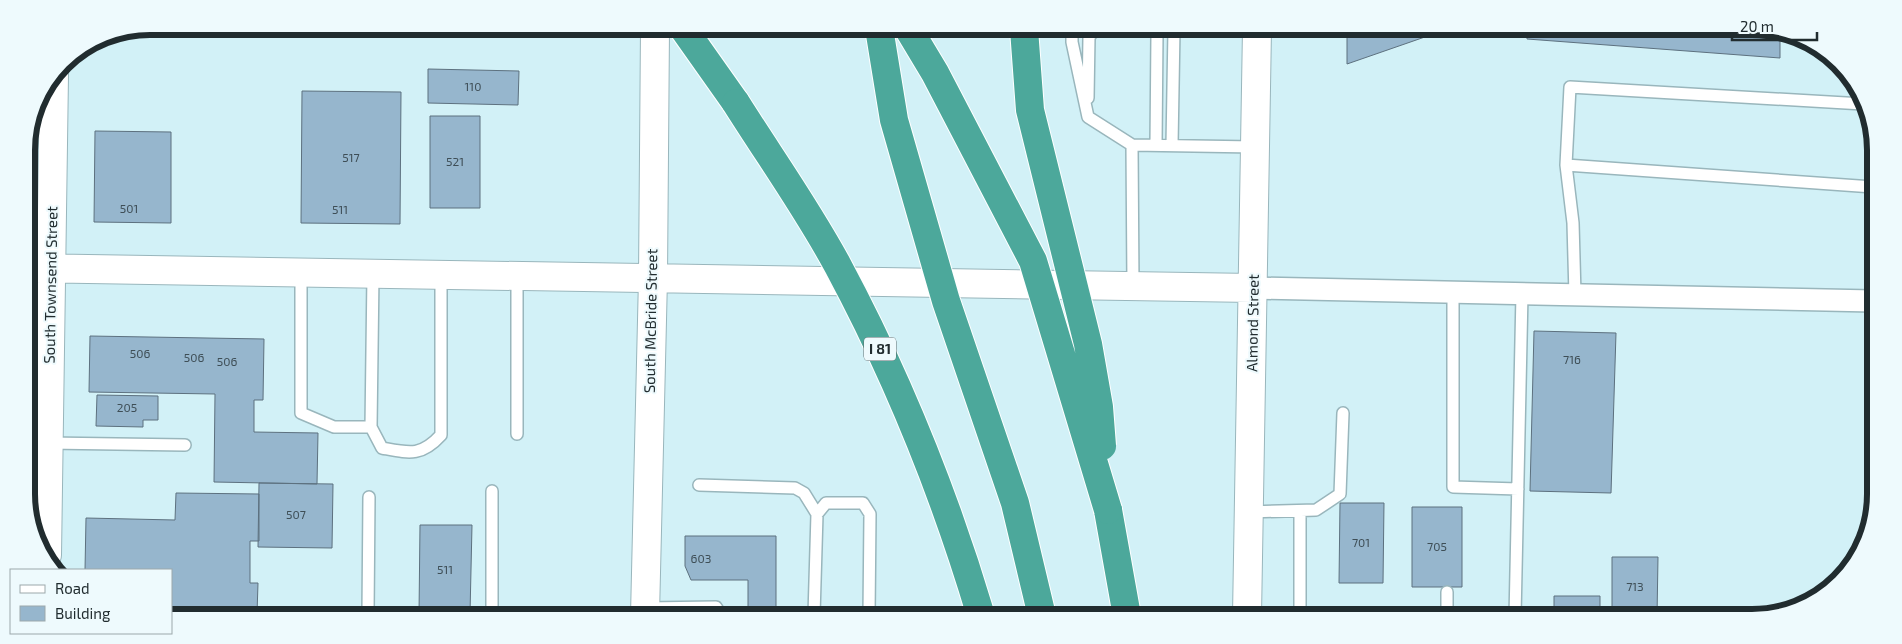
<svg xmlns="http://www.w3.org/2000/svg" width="1902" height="644" font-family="'Exo 2',sans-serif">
<rect width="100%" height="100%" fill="#d2f1f7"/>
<!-- building -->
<path fill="#96b6cd" stroke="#5d717f" d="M1347 29 1445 30 1347 64Z
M1527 30 1780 31V58L1527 39Z
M428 69 519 71 518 105 428 103Z
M302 91 401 92 400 224 301 223Z
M430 116H480V208H430Z
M95 131 171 132V223L94 222Z
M1534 331 1616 333 1611 493 1530 491Z
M90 336 264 339 263 400H254V432L318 433 317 484 214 482 215 394 89 392Z
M97 395 158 396V420H143V427L96 426Z
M259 483 333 484 332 548 258 547Z
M176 493 259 494V541H250V583H258L257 614H171V570H85L86 518 175 520Z
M1340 503H1384L1383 583H1339Z
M1412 507H1462V587H1412Z
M420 525H472L470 614H419Z
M685 536H776V615H748V580H691L685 566Z
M1612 557H1658L1657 617H1612Z
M1554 596H1600V617H1554Z"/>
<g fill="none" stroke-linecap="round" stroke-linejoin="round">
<!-- service casing -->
<g stroke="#99b6bc" stroke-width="14">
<path id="service" d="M1072 29V42L1088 117 1132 145
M1152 29 1157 34 1156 145
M1088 98 1089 37 1095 29
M1172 145 1174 29
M1566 165 1873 187
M301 273V413L334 427H371L373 274
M1133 286 1132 145 1255 147
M1453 293V487L1518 489
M1575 295 1573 223 1566 165 1570 87 1863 104
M371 427 382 448C409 453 421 457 441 435V275
M517 434V276
M48 443 185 445
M28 477H48
M699 485 795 488 804 493 817 514
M492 491V614
M1300 511V616
M1249 512 1316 510 1340 494 1343 413
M1447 592V617
M645 608 716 607 721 615
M368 614 369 497
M814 615 817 514 826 503H863L870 514 869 615
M1247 615 1329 616
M1515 617 1522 294"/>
</g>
<!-- minor casing -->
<g stroke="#99b6bc" stroke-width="24">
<path id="minor" d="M1253 288 1873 301"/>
</g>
<!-- tertiary casing -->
<g stroke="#99b6bc" stroke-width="30">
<path id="tertiary" d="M27 268 1253 288
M47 555 54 75
M645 615 653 278 655 28
M1247 616 1257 29"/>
</g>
<!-- motorway casing -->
<g stroke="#fff" stroke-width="30">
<path id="motorway" d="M683 28 736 103
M1108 510 1127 616"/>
</g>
<!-- service -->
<use href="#service" stroke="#fff" stroke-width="11"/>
<!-- minor -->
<use href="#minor" stroke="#fff" stroke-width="21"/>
<!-- tertiary -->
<use href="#tertiary" stroke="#fff" stroke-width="28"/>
<!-- motorway -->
<use href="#motorway" stroke="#4ca89b" stroke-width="28"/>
<!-- motorway-bridge casing -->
<g stroke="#fff" stroke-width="30" stroke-linecap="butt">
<path id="motorway-bridge" d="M879 28 894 120 946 301 1015 503 1042 616
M908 28 935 73 1033 261 1108 510
M1024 29 1030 110 1088 344 1099 407 1102 446
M736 103C770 157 808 210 838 266 898 378 945 495 981 616"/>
</g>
<!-- motorway-bridge -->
<use href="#motorway-bridge" stroke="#4ca89b" stroke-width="28"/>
</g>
<g text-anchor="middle" stroke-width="4" stroke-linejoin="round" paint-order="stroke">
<!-- number labels -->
<g font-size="12" fill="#3e4e56">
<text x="473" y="91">110</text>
<text x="351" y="162">517</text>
<text x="455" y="166">521</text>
<text x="129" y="213">501</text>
<text x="340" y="214">511</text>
<text x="140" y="358">506</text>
<text x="194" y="362">506</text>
<text x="1572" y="364">716</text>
<text x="227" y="366">506</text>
<text x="127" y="412">205</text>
<text x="296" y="519">507</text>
<text x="1361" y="547">701</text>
<text x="1437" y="551">705</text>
<text x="701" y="563">603</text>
<text x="445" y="574">511</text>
<text x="1635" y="591">713</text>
</g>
<!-- shield labels -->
<rect fill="#eefafd" stroke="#5e6a6d" stroke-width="1" x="864" y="337.5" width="32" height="23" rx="4"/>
<g font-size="14" font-weight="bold" fill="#212c2f">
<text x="880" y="354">I 81</text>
</g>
<!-- street labels -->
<g font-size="15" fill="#212c2f" stroke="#eefafd">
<text transform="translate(51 285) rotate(-89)" y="5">South Townsend Street</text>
<text transform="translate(651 321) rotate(-89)" y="5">South McBride Street</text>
<text transform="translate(1253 323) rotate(-89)" y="5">Almond Street</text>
</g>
</g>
<!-- crop -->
<path d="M0 0H1902V644H0ZM150 35H1752A115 115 0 0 1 1867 150V494A115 115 0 0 1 1752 609H150A115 115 0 0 1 35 494V150A115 115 0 0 1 150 35Z" fill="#eefafd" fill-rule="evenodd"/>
<path fill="none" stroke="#212c2f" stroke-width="6" d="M150 35H1752A115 115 0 0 1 1867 150V494A115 115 0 0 1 1752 609H150A115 115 0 0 1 35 494V150A115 115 0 0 1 150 35Z"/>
<!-- legend -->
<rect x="10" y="569" width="162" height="65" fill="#eefafd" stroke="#9ca8ab"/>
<rect x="20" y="585" width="25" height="8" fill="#ffffff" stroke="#9ca8ab"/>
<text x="55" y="594" font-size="15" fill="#212c2f">Road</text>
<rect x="20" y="606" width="25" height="15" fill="#96b6cd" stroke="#9ca8ab"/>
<text x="55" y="619" font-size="15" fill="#212c2f">Building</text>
<!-- scale -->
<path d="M1732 32v8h85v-8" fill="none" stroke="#212c2f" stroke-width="2.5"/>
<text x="1740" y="32" font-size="15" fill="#212c2f" stroke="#eefafd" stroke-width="4" paint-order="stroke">20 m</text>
</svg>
